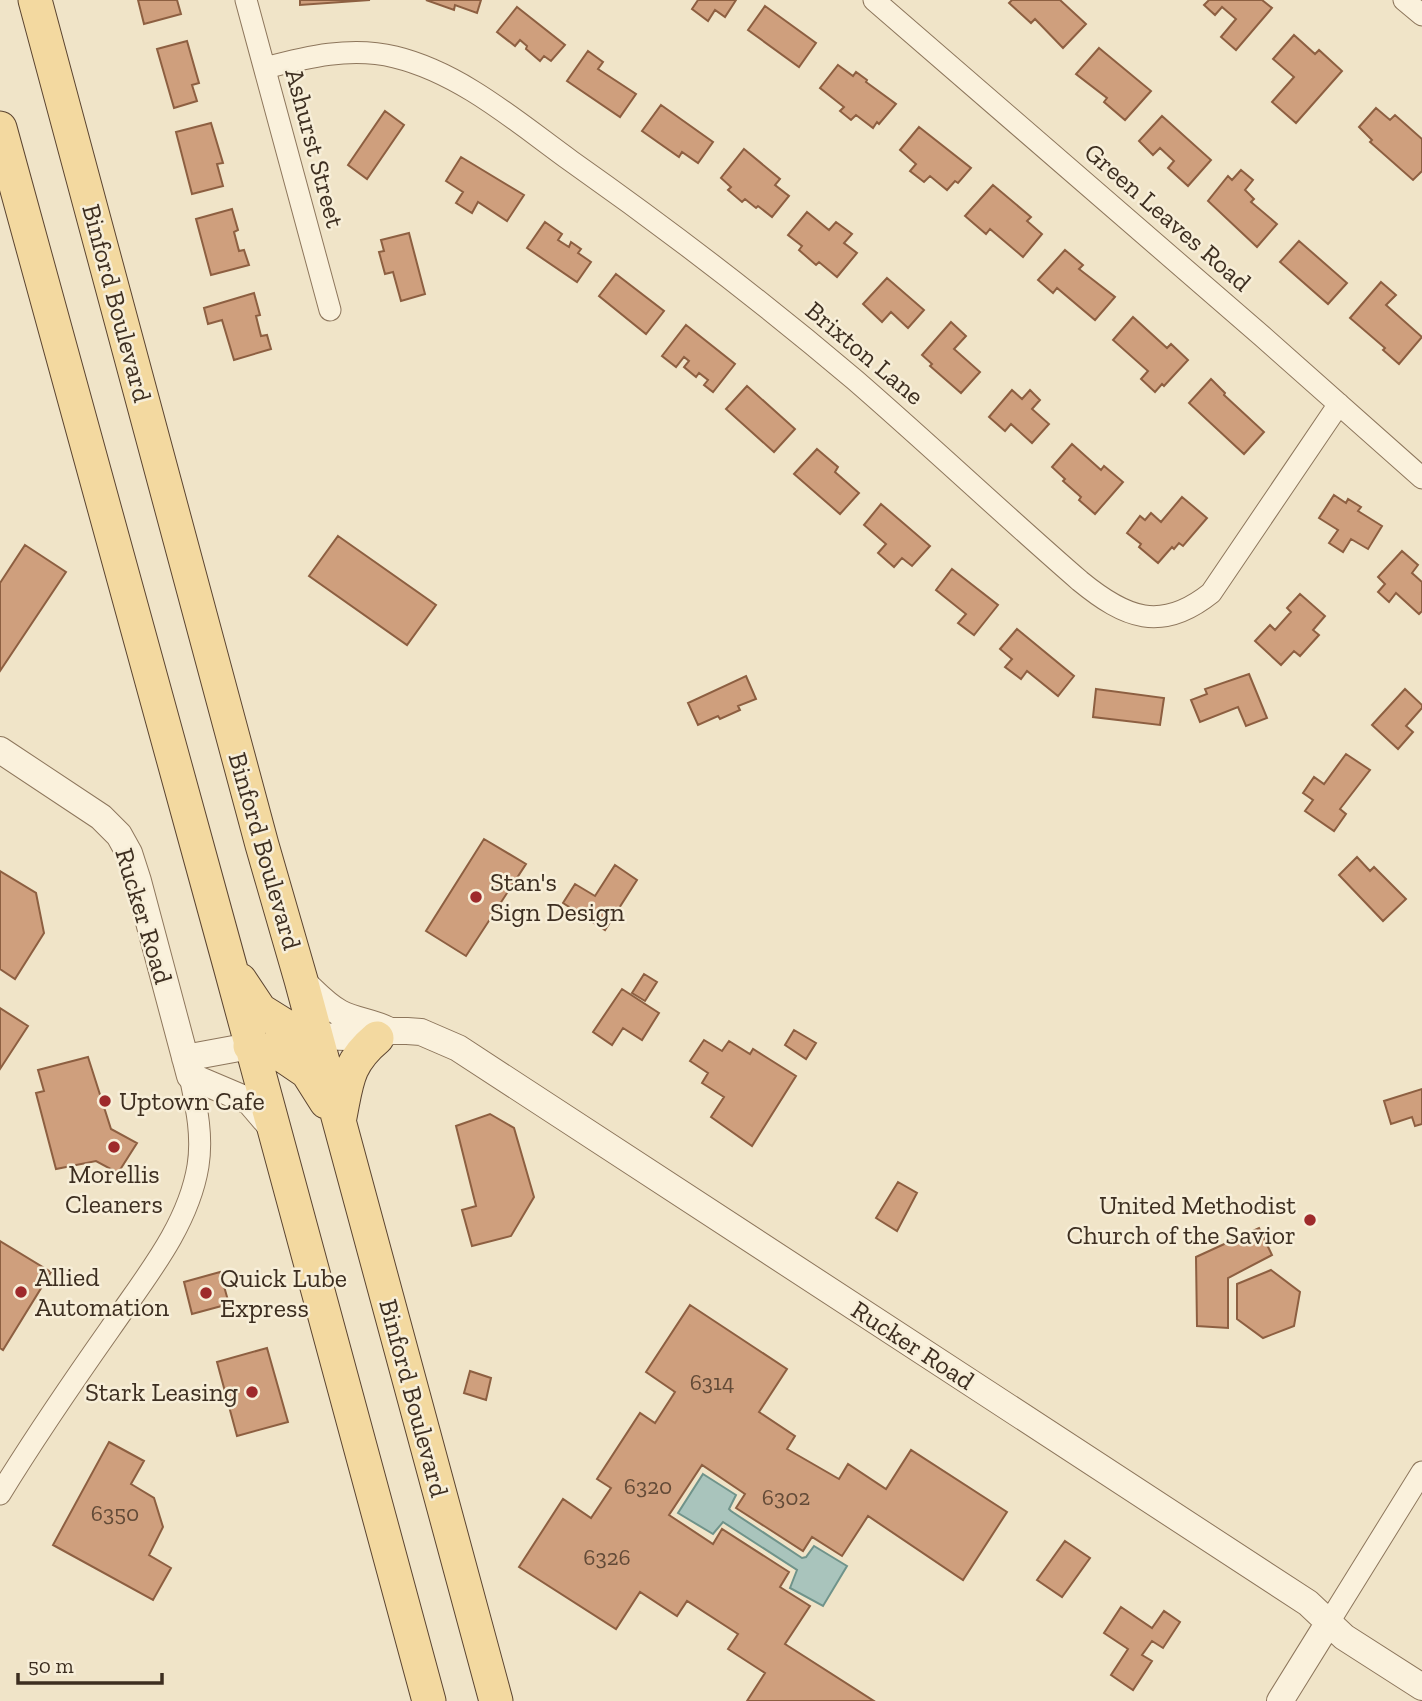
<svg xmlns="http://www.w3.org/2000/svg" width="1422" height="1701" font-family="'Zilla Slab',serif">
<rect width="100%" height="100%" fill="#f0e4c8"/>
<!-- water -->
<path fill="#a9c4bc" stroke="#6f938a" stroke-width="2" d="M703 1474 736 1495 729 1509 731 1511 802 1558 806 1557 814 1546 847 1566 823 1606 790 1588 797 1570 723 1522 713 1534 678 1513Z"/>
<!-- building -->
<path fill="#cf9f7d" stroke="#8d5f41" stroke-width="2" d="M138 0H177L181 14 144 24Z
M300 0H370L300 5Z
M426 0H481L477 13 455 5 454 10Z
M698 0H736L725 17 715 10 708 21 692 9Z
M1012 0H1060L1086 24 1063 48 1035 19 1031 23 1009 3Z
M1209 0H1262L1272 8 1236 50 1221 37 1236 19 1222 7 1215 15 1204 5Z
M765 6 816 43 799 67 748 30Z
M517 7 565 45 551 61 544 56 540 61 526 49 527 46 520 40 515 46 497 32Z
M1294 35 1315 54 1319 50 1342 71 1296 123 1272 102 1294 77 1273 59Z
M187 41 199 83 192 85 197 101 174 108 157 49Z
M1099 48 1151 91 1125 120 1104 102 1107 98 1076 74Z
M588 51 603 62 598 69 636 94 620 117 567 81Z
M838 65 853 76 856 72 867 80 866 82 896 104 879 124 877 122 873 128 856 115 851 120 840 111 844 107 820 88Z
M661 105 713 142 698 163 682 152 679 157 642 131Z
M1376 108 1390 120 1395 115 1422 139V171L1413 180 1370 142 1372 140 1359 127Z
M385 111 404 125 367 179 348 165Z
M1162 116 1211 160 1188 186 1168 168 1174 161 1160 148 1153 155 1139 141Z
M211 123 223 163 217 164 223 186 192 194 176 132Z
M919 127 971 168 958 183 955 181 947 190 930 176 924 182 910 171 916 164 900 150Z
M744 149 780 179 775 185 789 196 772 217 758 206 756 208 745 199 742 202 728 190 731 187 721 178Z
M461 157 524 195 507 221 478 202 472 213 456 203 463 192 446 181Z
M1241 170 1253 180 1245 190 1254 199 1251 202 1277 224 1257 247 1208 201 1228 176 1232 180Z
M993 185 1031 217 1027 221 1042 234 1023 257 990 229 986 234 965 216Z
M232 209 238 230 234 232 239 251 244 250 249 265 211 275 196 219Z
M807 212 829 230 836 222 852 234 844 243 857 253 837 277 819 262 816 265 799 250 802 246 788 235Z
M545 222 562 234 558 240 569 247 571 242 581 249 578 253 591 262 577 282 527 248Z
M409 233 425 294 401 301 393 272 385 274 379 252 384 251 381 240Z
M1299 241 1347 283 1328 304 1280 262Z
M1065 250 1083 265 1079 269 1115 297 1095 320 1057 288 1053 293 1038 280Z
M616 274 664 311 646 334 599 296Z
M887 278 924 310 908 328 891 312 882 322 863 304Z
M1381 282 1396 295 1386 305 1422 337 1399 364 1383 350 1385 348 1350 318Z
M254 293 260 315 256 316 261 336 267 335 271 349 234 360 222 320 208 324 204 308Z
M1133 317 1167 348 1171 344 1188 360 1164 386 1162 384 1155 392 1141 379 1148 371 1113 340Z
M951 322 966 336 954 349 980 372 961 393 930 366 932 364 922 355Z
M686 325 735 364 713 392 704 385 708 380 699 373 696 377 684 367 689 361 684 357 676 367 662 356Z
M1211 379 1225 393 1224 395 1264 432 1244 454 1189 403Z
M747 386 795 429 774 452 726 409Z
M1012 390 1022 399 1030 390 1040 400 1032 409 1049 424 1032 443 1011 424 1005 431 989 417Z
M1072 444 1101 470 1104 466 1123 482 1095 514 1079 500 1081 497 1063 481 1065 479 1052 467Z
M817 449 838 467 835 472 859 493 840 514 794 474Z
M1334 495 1346 503 1348 499 1361 507 1358 511 1382 526 1368 549 1351 539 1343 552 1329 543 1338 530 1319 518Z
M1182 497 1207 518 1183 546 1179 543 1174 549 1172 547 1158 563 1139 547 1141 544 1127 533 1140 516 1145 520 1151 513 1161 522Z
M881 504 930 546 912 566 902 558 894 567 878 553 886 544 864 525Z
M338 536 436 605 407 645 309 576Z
M25 545 66 572 0 671V583Z
M1402 551 1418 565 1412 573 1422 582V611L1419 614 1396 593 1389 602 1378 592 1385 584 1378 577Z
M952 569 998 605 974 635 958 623 966 614 936 590Z
M1300 594 1325 616 1313 630 1319 635 1300 656 1294 651 1281 665 1255 641 1270 625 1275 630 1291 612 1287 608Z
M1017 629 1074 676 1058 696 1027 671 1021 679 1005 667 1012 659 1000 649Z
M1249 674 1267 718 1246 726 1238 707 1200 722 1191 700 1207 694 1205 689Z
M746 676 756 699 738 706 740 710 720 719 718 716 698 725 688 703Z
M1096 689 1164 698 1160 725 1093 717Z
M1405 689 1422 705V708L1406 726 1413 732 1398 749 1372 725Z
M1346 754 1370 770 1340 809 1346 814 1334 831 1305 811 1313 800 1303 793 1314 777 1324 784Z
M484 839 526 864 466 956 426 931Z
M1357 857 1370 871 1374 867 1406 899 1383 921 1339 875Z
M615 865 637 880 605 930 563 903 575 884 595 896Z
M0 871 36 893 44 933 15 979 0 969Z
M644 974 657 982 645 1001 632 993Z
M622 989 659 1013 642 1040 623 1028 612 1045 593 1032Z
M0 1008 28 1026 0 1069Z
M794 1030 816 1043 806 1059 785 1045Z
M704 1040 722 1051 729 1041 750 1054 753 1049 796 1076 752 1146 711 1117 724 1097 702 1083 708 1073 690 1061Z
M88 1057 111 1129 137 1143 118 1173 96 1161 56 1169 36 1093 44 1091 38 1070Z
M1422 1089V1124L1415 1126 1412 1117 1391 1124 1384 1101Z
M490 1114 514 1128 534 1197 511 1236 472 1246 462 1210 476 1206 456 1126Z
M898 1182 917 1193 897 1231 876 1218Z
M1259 1228 1272 1255 1228 1278V1328L1197 1326 1196 1257Z
M0 1241 51 1272 3 1350 0 1348Z
M1271 1270 1300 1292 1294 1326 1263 1338 1237 1319V1284Z
M220 1272 229 1304 192 1314 184 1282Z
M690 1305 787 1369 759 1412 795 1436 787 1449 839 1479 848 1464 886 1489 911 1450 1007 1512 963 1580 868 1516 842 1556 812 1537 803 1551 736 1508 745 1494 702 1465 669 1515 713 1544 722 1529 789 1572 780 1587 810 1606 785 1644 874 1701H747L765 1673 728 1649 738 1634 687 1601 677 1616 640 1592 616 1629 519 1567 563 1499 591 1518 611 1488 597 1479 640 1413 655 1423 675 1392 646 1372Z
M267 1348 288 1422 237 1436 217 1362Z
M470 1371 491 1378 486 1400 464 1393Z
M109 1442 144 1461 131 1484 154 1498 163 1527 149 1555 171 1568 153 1600 53 1545Z
M1065 1541 1090 1558 1062 1597 1037 1580Z
M1121 1607 1152 1628 1164 1611 1180 1622 1163 1648 1152 1641 1142 1655 1152 1661 1133 1690 1111 1675 1128 1649 1104 1633Z"/>
<g fill="none" stroke-linecap="round" stroke-linejoin="round">
<!-- minor casing -->
<g stroke="#8d765c" stroke-width="23">
<path id="minor" d="M246 0 330 310
M874 0 1262 336 1422 478
M1404 0 1422 15
M265 68C307 57 351 46 395 57 461 73 517 122 571 161 669 230 764 303 855 380 931 446 1004 515 1080 581 1125 618 1161 633 1211 593L1339 404
M0 1494C35 1437 72 1383 110 1329 144 1279 188 1227 198 1166 203 1135 196 1105 190 1076
M1329 1622 1422 1472"/>
</g>
<!-- tertiary casing -->
<g stroke="#8d765c" stroke-width="28">
<path id="tertiary" d="M0 750 101 817 119 835 129 853 138 881 190 1076 249 1101 273 1129
M301 980C313 991 325 1005 340 1013 355 1021 373 1022 388 1030
M316 1036 377 1038 390 1031H407L421 1032 458 1048 1308 1603 1344 1637 1422 1687
M185 1058 250 1046
M1280 1701 1329 1622"/>
</g>
<!-- primary casing -->
<g stroke="#5b4430" stroke-width="35">
<path id="primary" d="M35 0 262 845 301 980 496 1701
M0 128 230 966 429 1701
M240 980 260 1010 284 1025 316 1036
M250 1046 282 1055 307 1072 326 1102
M340 1117C347 1082 347 1063 377 1038"/>
</g>
<!-- minor -->
<use href="#minor" stroke="#faf1dc" stroke-width="21"/>
<!-- tertiary -->
<use href="#tertiary" stroke="#faf1dc" stroke-width="26"/>
<!-- primary -->
<use href="#primary" stroke="#f3d9a0" stroke-width="33"/>
</g>
<!-- markers -->
<g fill="#9e2a2b" stroke="#f7eed8" stroke-width="2.5">
<circle cx="476" cy="897" r="7"/>
<circle cx="105" cy="1101" r="7"/>
<circle cx="114" cy="1147" r="7"/>
<circle cx="1310" cy="1220" r="7"/>
<circle cx="21" cy="1292" r="7"/>
<circle cx="206" cy="1293" r="7"/>
<circle cx="252" cy="1392" r="7"/>
</g>
<g text-anchor="middle" stroke-width="5" stroke-linejoin="round" paint-order="stroke">
<!-- number labels -->
<g font-size="23" fill="#624a37">
<text x="712" y="1390">6314</text>
<text x="648" y="1494">6320</text>
<text x="786" y="1505">6302</text>
<text x="115" y="1521">6350</text>
<text x="607" y="1565">6326</text>
</g>
<!-- street labels -->
<g font-size="26" fill="#3d2e20" stroke="#f7eed8">
<text transform="translate(315 148) rotate(75)" y="9">Ashurst Street</text>
<text transform="translate(1168 217) rotate(41)" y="9">Green Leaves Road</text>
<text transform="translate(117 303) rotate(75)" y="9">Binford Boulevard</text>
<text transform="translate(865 353) rotate(40)" y="9">Brixton Lane</text>
<text transform="translate(265 851) rotate(74)" y="9">Binford Boulevard</text>
<text transform="translate(144 916) rotate(73)" y="9">Rucker Road</text>
<text transform="translate(913 1345) rotate(33)" y="9">Rucker Road</text>
<text transform="translate(414 1398) rotate(75)" y="9">Binford Boulevard</text>
</g>
<!-- poi labels -->
<g font-size="26" fill="#3d2e20" stroke="#f7eed8" text-anchor="start">
<text x="490" y="891">Stan's<tspan x="490" dy="30">Sign Design</tspan></text>
<text x="119" y="1110">Uptown Cafe</text>
<text x="114" y="1183" text-anchor="middle">Morellis<tspan x="114" dy="30">Cleaners</tspan></text>
<text x="1296" y="1214" text-anchor="end">United Methodist<tspan x="1296" dy="30">Church of the Savior</tspan></text>
<text x="35" y="1286">Allied<tspan x="35" dy="30">Automation</tspan></text>
<text x="220" y="1287">Quick Lube<tspan x="220" dy="30">Express</tspan></text>
<text x="238" y="1401" text-anchor="end">Stark Leasing</text>
</g>
</g>
<!-- scale -->
<path d="M18 1673v10h144v-10" fill="none" stroke="#3d2e20" stroke-width="3.5"/>
<text x="28" y="1673" font-size="21" fill="#3d2e20" stroke="#f7eed8" stroke-width="5" paint-order="stroke">50 m</text>
</svg>
